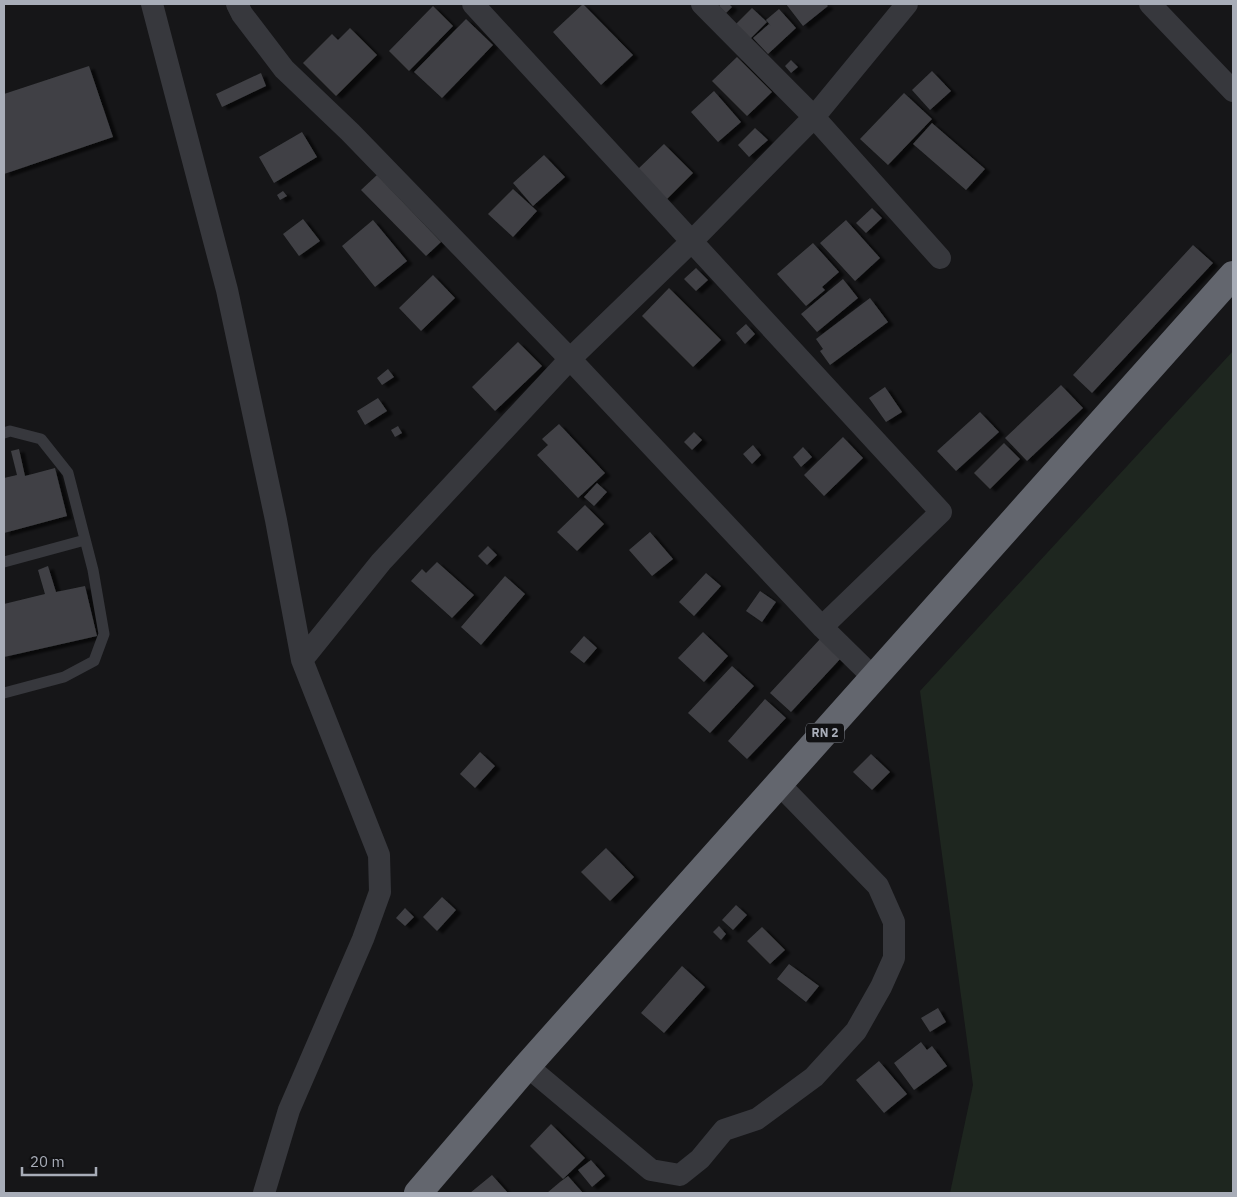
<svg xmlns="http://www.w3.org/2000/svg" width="1237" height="1197" font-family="'IBM Plex Sans',sans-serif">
<defs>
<filter id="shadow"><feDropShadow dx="5.5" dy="3" stdDeviation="1" flood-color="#0009"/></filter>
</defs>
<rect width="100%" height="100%" fill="#161618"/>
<!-- green -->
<path fill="#1e261f" d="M1233 351V1193H950L973 1085 920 691Z"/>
<!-- building -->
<path fill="#404145" filter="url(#shadow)" d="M583 4 633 55 601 85 553 32Z
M721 4H729L732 7 726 13 719 6Z
M786 4H826L828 6 803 26Z
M433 6 453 26 409 71 389 51Z
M752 8 767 22 750 39 735 25Z
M779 9 796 28 768 54 753 38 769 24 771 26 766 20Z
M466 19 493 45 442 98 414 72Z
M350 28 377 55 336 96 303 63 332 34 338 40Z
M737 57 772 92 747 116 712 81Z
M791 60 798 67 791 73 785 66Z
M89 66 113 137 4 174V94Z
M932 71 951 91 930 110 912 90Z
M261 73 266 86 222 107 216 94Z
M714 91 741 122 718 142 691 112Z
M904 93 932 119 888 165 860 139Z
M932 123 985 169 966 190 913 144Z
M755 128 768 140 749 157 738 145Z
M302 132 317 157 274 183 259 157Z
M664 144 693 173 666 200 637 170Z
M544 155 565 177 533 206 513 183Z
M377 175 441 242 426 256 361 190Z
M513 189 537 211 513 237 488 214Z
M283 191 287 196 280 200 277 195Z
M872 208 882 218 866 233 856 223Z
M303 219 320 241 299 256 283 234Z
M373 220 407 261 375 287 342 246Z
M846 220 880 258 855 281 820 243Z
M813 243 839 272 822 287 825 290 806 306 777 274Z
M1193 245 1213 263 1092 393 1073 375Z
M696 268 708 280 696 291 684 279Z
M433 275 455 298 421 331 399 308Z
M843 279 858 298 817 332 801 314Z
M669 288 721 340 693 367 642 316Z
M870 298 888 322 830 365 820 351 823 349 816 339Z
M746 324 755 334 745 344 736 333Z
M518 342 542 366 495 411 472 387Z
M388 369 394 377 382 385 377 378Z
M1061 385 1083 408 1027 461 1005 438Z
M885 387 902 412 886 422 869 398Z
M378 398 387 411 365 425 357 411Z
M980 412 999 432 956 471 937 451Z
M559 424 605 473 578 498 537 455 548 445 542 439Z
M398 426 402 433 395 437 391 430Z
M694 432 702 440 692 450 684 442Z
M843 437 863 458 824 496 804 475Z
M1004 443 1020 459 990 489 974 473Z
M753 445 761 455 752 464 743 454Z
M803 447 812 457 801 467 793 457Z
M19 449 25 476 55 468 67 516 4 533V478L17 475 11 451Z
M597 483 607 492 594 506 584 497Z
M585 505 604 524 577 551 557 532Z
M650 532 673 559 652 576 629 550Z
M488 546 497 555 487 565 478 556Z
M437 562 474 595 452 618 411 581 422 569 426 573Z
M48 566 56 592 85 586 97 636 4 657V604L45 594 38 570Z
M706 573 721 586 694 616 679 602Z
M505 576 525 594 481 645 461 627Z
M760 591 776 602 762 622 746 611Z
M703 632 728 656 704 682 678 658Z
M584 636 597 648 584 663 570 652Z
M821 638 842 657 791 712 770 693Z
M732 666 754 686 710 733 688 713Z
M765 699 786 718 747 759 728 741Z
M480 752 495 766 475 788 460 774Z
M871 754 890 772 872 790 853 772Z
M606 848 634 877 610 901 581 872Z
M442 897 456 910 437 931 423 917Z
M736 905 747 915 733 930 722 920Z
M405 908 414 917 405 926 396 918Z
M719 926 726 934 721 940 713 932Z
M762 927 785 950 770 964 747 941Z
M789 964 819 986 806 1002 777 979Z
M682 966 705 987 664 1033 641 1013Z
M938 1008 946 1022 930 1032 921 1018Z
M921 1042 927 1050 932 1046 947 1066 914 1090 894 1063Z
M879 1061 907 1094 884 1113 856 1080Z
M551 1124 585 1158 563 1179 530 1146Z
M591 1160 605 1176 592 1187 578 1170Z
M492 1175 508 1193H470Z
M568 1176 583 1193H547L560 1182Z"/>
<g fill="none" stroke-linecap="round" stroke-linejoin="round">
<!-- lane -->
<path stroke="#37383d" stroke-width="11" d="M4 433 10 431 41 439 68 473 93 570 104 634 94 661 64 677 4 693
M4 562 85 540"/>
<!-- street -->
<path stroke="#37383d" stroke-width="22" d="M152 4 227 290 276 520 302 660 379 855 380 892 363 939 289 1110 264 1193
M237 4 242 14 284 69 350 132 570 359 822 627 874 678
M473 4 941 512 822 627
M702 4 814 117 940 258
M1150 4 1233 91
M302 660 381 562 570 359 693 240 814 117 907 4
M527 1066 651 1170 680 1175 700 1159 724 1130 757 1119 814 1077 856 1031 881 987 894 958V922L878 886 779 784"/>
<!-- highway -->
<path stroke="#63666e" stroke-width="28" d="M418 1193 527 1066 1233 275"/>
</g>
<g text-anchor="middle" stroke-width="5" stroke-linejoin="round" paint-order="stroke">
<!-- shield labels -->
<rect fill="#111113" stroke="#7b7e86" stroke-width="1" x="806" y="723.5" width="38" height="19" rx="4"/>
<g font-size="12" font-weight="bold" fill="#a8adb8">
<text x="825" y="737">RN 2</text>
</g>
</g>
<!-- border -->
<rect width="1237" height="1197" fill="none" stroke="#a8adb8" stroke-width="10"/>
<!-- scale -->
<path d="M22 1167v8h74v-8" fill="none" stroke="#a8adb8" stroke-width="2.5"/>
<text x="30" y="1167" font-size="15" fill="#a8adb8" stroke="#111113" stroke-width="4" paint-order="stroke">20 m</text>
</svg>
